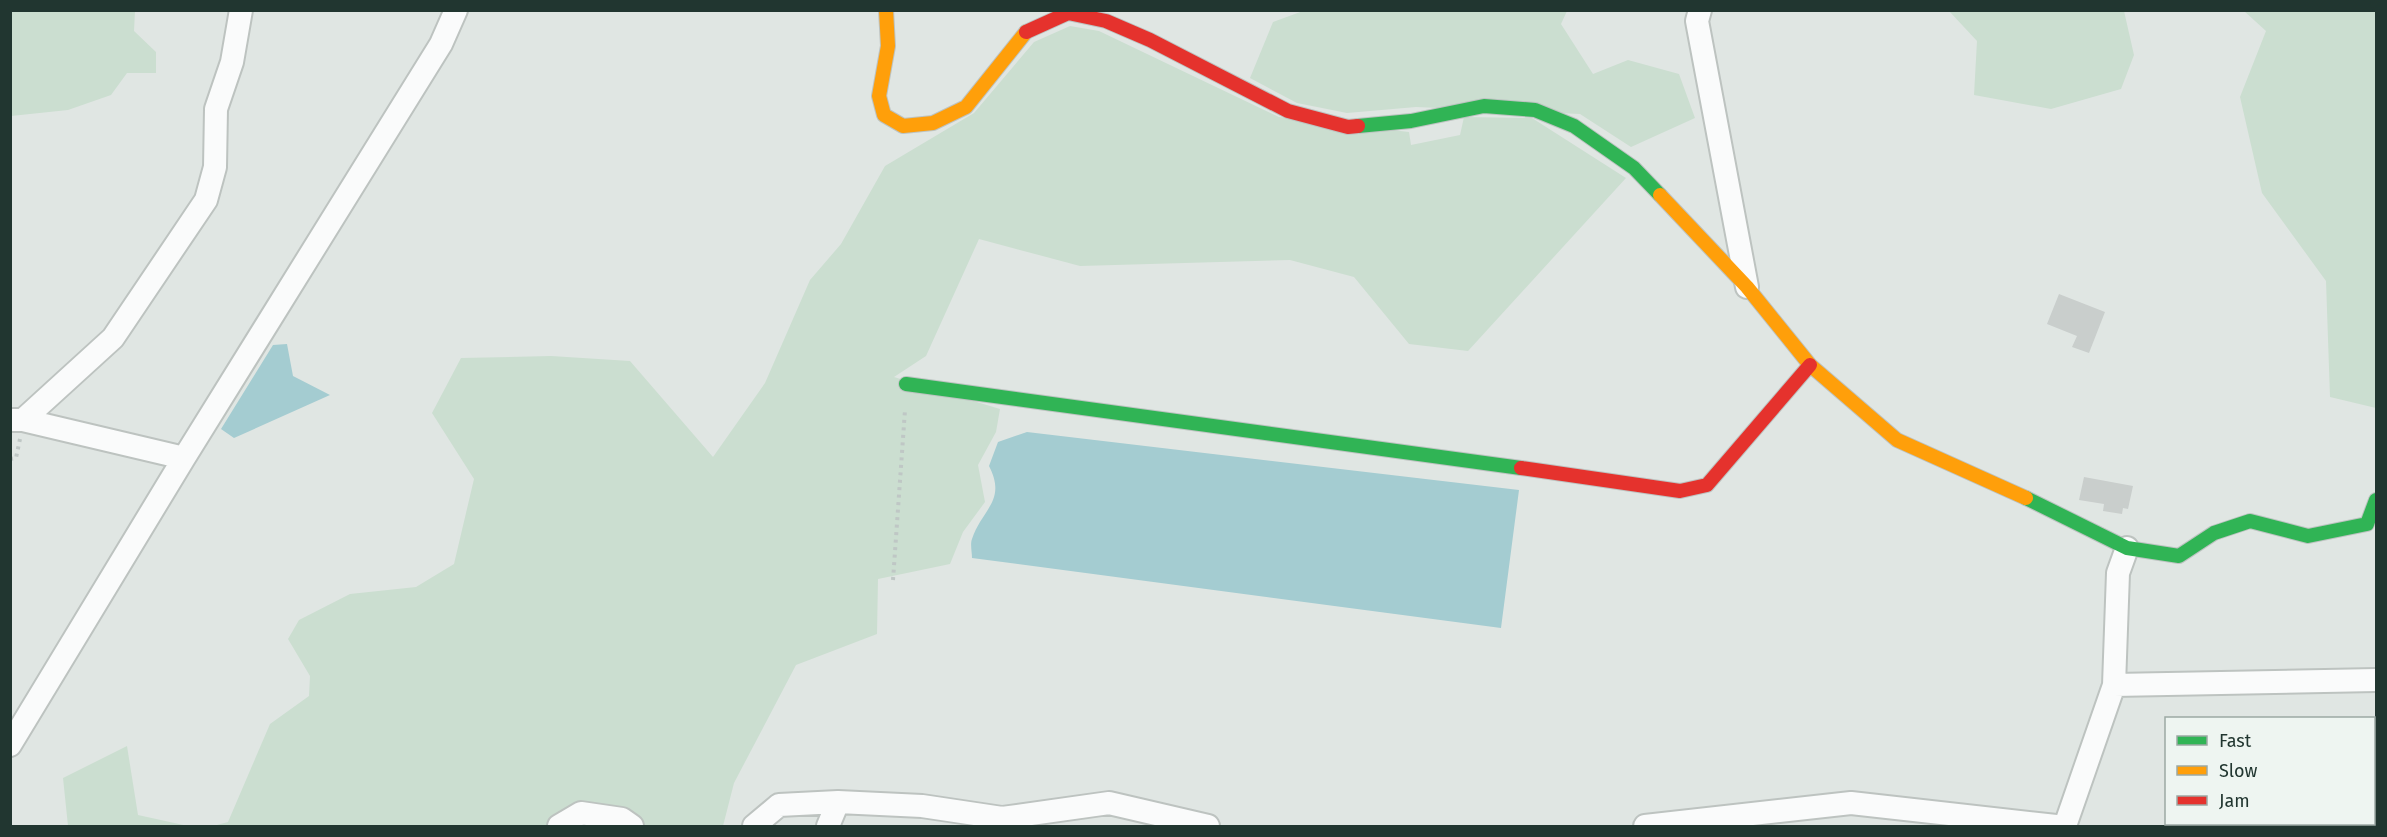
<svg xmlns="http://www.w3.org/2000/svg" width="2387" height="837" font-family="'Fira Sans',sans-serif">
<rect width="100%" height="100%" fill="#e0e6e3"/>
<!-- green -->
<path fill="#cbded0" d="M12 11H135L134 31 156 52V73H127L111 95 68 110 11 116Z
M1303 11H1567L1561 24 1593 74 1628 60 1679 74 1695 118 1631 147 1580 114 1416 107 1347 113 1297 103 1250 78 1273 22Z
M1949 11H2124L2134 55 2121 89 2051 109 1974 95 1977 41Z
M2244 11H2376V408L2330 397 2326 281 2262 193 2240 97 2266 31Z
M1070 26 1099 31 1279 117 1409 132 1411 145 1460 135 1464 117 1532 118 1626 178 1468 351 1409 344 1354 277 1290 260 1080 266 979 239 926 356 894 377 1000 409 996 432 978 465 985 502 963 532 950 564 878 579 877 634 796 665 734 783 723 826H213L228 822 270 724 309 696 310 676 288 639 299 620 350 594 416 587 454 564 474 479 432 413 461 358 551 356 630 361 713 457 765 383 810 280 841 244 885 166 974 113 1034 42Z
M127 746 138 815 188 826H68L63 778Z"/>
<!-- water -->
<path fill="#a4ccd1" d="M287 344 293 376 330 395 234 438 221 429 273 345Z
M1027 432 1519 490 1501 628 972 558C972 552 970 544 972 539 982 509 1007 501 989 466L998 442Z"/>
<!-- building -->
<path fill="#c9cecc" d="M2059 294 2105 312 2089 353 2072 347 2077 336 2047 324Z
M2084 477 2133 486 2128 509 2123 508 2122 514 2103 511 2104 504 2079 500Z"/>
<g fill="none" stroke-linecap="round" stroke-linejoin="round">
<!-- street casing -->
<g stroke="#bdc3c0" stroke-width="26">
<path id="street" d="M1700 10 1697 21 1747 287
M13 420H23L184 458
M23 420 113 338 206 200 215 167 216 109 232 62 241 10
M2114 685 2376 680
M10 745 184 458 441 44 456 10
M559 826 581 813 622 819 632 826
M754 826 779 805 838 802 922 806 1002 818 1109 803 1208 826
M828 826 838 802
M1645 826 1851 803 2056 826
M2065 826 2114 685 2118 573 2127 548"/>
</g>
<!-- fast casing -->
<g stroke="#bdc3c1" stroke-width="16">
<path id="fast" d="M1358 126 1411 121 1484 106 1535 110 1574 126 1634 168 1660 195
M906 384 1521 468
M2026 498 2127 548 2179 556 2214 533 2250 521 2308 536 2367 524 2376 500"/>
</g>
<!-- slow casing -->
<g stroke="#bdc3c1" stroke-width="16">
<path id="slow" d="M886 10 888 46 879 96 884 115 903 126 933 123 966 107 1026 32
M1660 195 1747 287 1810 365 1897 440 2026 498"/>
</g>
<!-- jam casing -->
<g stroke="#bdc3c1" stroke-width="16">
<path id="jam" d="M1026 32 1068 13 1106 21 1150 40 1288 111 1348 127 1358 126
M1521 468 1680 491 1707 485 1810 365"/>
</g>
<!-- path -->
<path stroke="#bfc7c5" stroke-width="4" stroke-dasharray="3 4.5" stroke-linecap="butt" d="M10 459 16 458 20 439
M893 580 905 410"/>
<!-- street -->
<use href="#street" stroke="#fafbfb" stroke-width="22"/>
<!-- fast -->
<use href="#fast" stroke="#30b455" stroke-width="14"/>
<!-- slow -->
<use href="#slow" stroke="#ff9f0a" stroke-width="14"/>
<!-- jam -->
<use href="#jam" stroke="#e5322d" stroke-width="14"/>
</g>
<!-- border -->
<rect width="2387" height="837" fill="none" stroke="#213630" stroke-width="24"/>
<!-- legend -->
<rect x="2165" y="717" width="210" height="108" fill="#eef5f1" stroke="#9ca9a4" stroke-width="1.5"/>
<rect x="2177" y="736" width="30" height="9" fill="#30b455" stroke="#9ca9a4" stroke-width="1.5"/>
<text x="2219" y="747" font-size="18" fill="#213630">Fast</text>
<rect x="2177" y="766" width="30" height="9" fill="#ff9f0a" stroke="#9ca9a4" stroke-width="1.5"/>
<text x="2219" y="777" font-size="18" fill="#213630">Slow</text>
<rect x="2177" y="796" width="30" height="9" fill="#e5322d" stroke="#9ca9a4" stroke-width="1.5"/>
<text x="2219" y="807" font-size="18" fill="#213630">Jam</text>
</svg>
